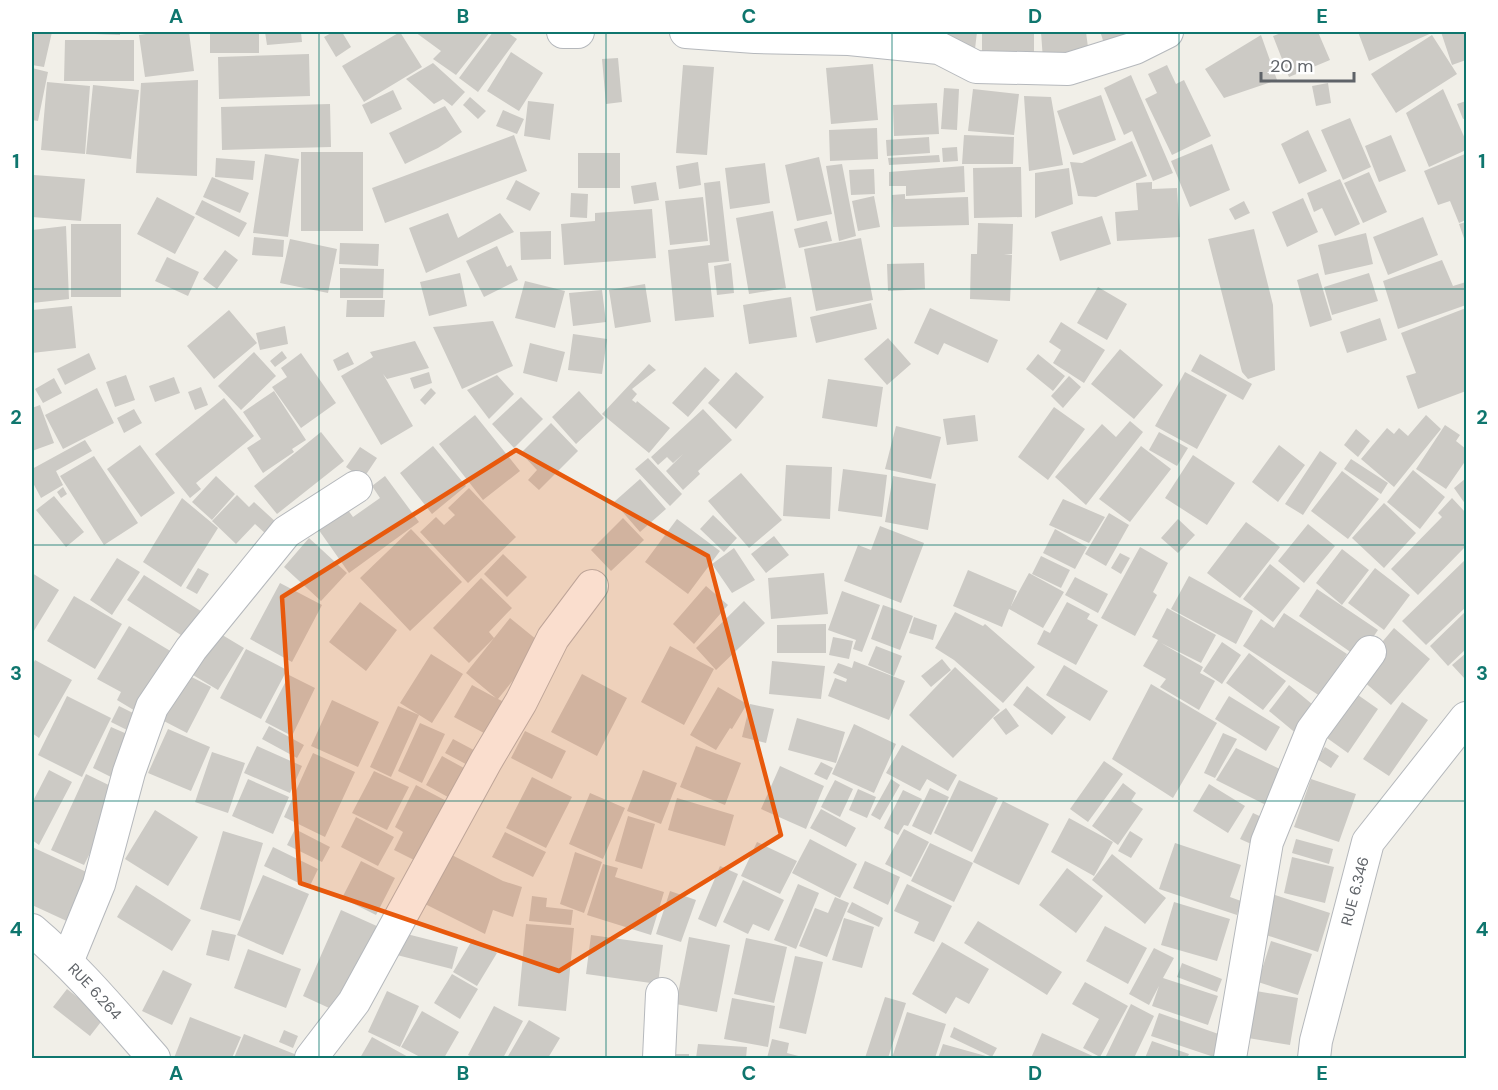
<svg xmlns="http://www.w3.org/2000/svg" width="1498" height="1090" font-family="'DM Sans',sans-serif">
<rect width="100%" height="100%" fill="#f1efe8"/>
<!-- building -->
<path fill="#cccac5" d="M32 32H52L44 67 32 65Z
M71 32H120V35L71 33Z
M160 32H189L194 71 145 77 139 35Z
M210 32H259V53H210Z
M265 32H301L302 42 267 45Z
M333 32H342L351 47 336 57 324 37Z
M400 32 422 67 364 102 342 66Z
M415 32H490L456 75 433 59 441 51Z
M493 32H507L517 39 478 92 459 78Z
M929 32H977L975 49Z
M982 32H1034V55L982 56Z
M1041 32H1086L1089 55 1043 60Z
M1108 32H1136L1106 50 1101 34Z
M1284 32H1318L1330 60 1289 77 1273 36Z
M1358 32H1434L1369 61Z
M1441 32H1466V60L1452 65Z
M1261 35 1277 80 1224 98 1205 69Z
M1432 35 1457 74 1396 113 1371 74Z
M65 40H134V81H64Z
M511 52 543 73 519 111 487 91Z
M309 54 310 96 219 99 218 57Z
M618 58 622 102 606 104 602 59Z
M433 63 465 92 452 106 443 99 434 104 406 79Z
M873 64 878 120 831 124 826 68Z
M683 65 714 67 707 155 676 153Z
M1167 65 1176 84 1184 80 1211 136 1172 155 1145 99 1157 93 1148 74Z
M32 68 48 72 38 121 32 120Z
M1131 75 1173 173 1153 181 1132 131 1124 135 1104 88Z
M198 80 197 176 136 173 141 83Z
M47 82 90 86 85 154 41 150Z
M1328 83 1331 103 1316 106 1312 86Z
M93 85 139 90 131 159 86 154Z
M944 88 959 89 957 130 941 129Z
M973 89 1019 94 1014 135 968 131Z
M1443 89 1466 141V150L1429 167 1406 113Z
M393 90 402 109 371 124 362 105Z
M1101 95 1116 140 1073 155 1057 111Z
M1024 96 1051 97 1063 165 1029 171Z
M470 97 486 111 478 119 463 105Z
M528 101 554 104 550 140 524 136Z
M1466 101V118L1463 119 1457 104Z
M937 103 939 134 894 136 893 105Z
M330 104 331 147 222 150 221 107Z
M445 106 462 132 438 148 405 164 389 133Z
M503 110 524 119 517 134 496 126Z
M1350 118 1371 167 1343 180 1321 130Z
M877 128 878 159 830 161 829 130Z
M1308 130 1327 171 1299 184 1281 144Z
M514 135 527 171 385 223 372 188Z
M964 135 1014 137 1013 164H962Z
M1391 135 1406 171 1379 182 1365 146Z
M929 137 930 153 887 156 886 140Z
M1132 141 1147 176 1096 197 1078 196 1070 162 1082 163Z
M1212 144 1230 190 1190 207 1171 161Z
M957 147 958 161 943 162 942 148Z
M301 152H363V231H301Z
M578 153H620V188H578Z
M265 154 299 159 288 237 253 233Z
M1465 154 1466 159V220L1459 223 1450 201 1438 205 1424 171Z
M939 155 940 162 889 165 888 158Z
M819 157 832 214 797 221 785 165Z
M216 158 255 161 253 180 215 177Z
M698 162 701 185 679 189 676 166Z
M765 163 770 203 730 209 725 168Z
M842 164 856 236 839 241 826 166Z
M964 166 965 192 906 196V186H889V172Z
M1021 167 1022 217 974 218 973 168Z
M1069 168 1073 204 1035 218V173Z
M874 169 875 194 851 195 849 170Z
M1369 172 1387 212 1363 223 1344 183Z
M34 175 85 179 81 221 32 217Z
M212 177 249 193 240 213 203 197Z
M1340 179 1360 224 1335 236 1322 208 1314 212 1307 193Z
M516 180 540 193 530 211 506 199Z
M720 181 729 261 708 263 714 317 675 321 668 250 710 245 704 183Z
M656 182 659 200 634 204 631 186Z
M1152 182V189L1177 188 1180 237 1117 241 1115 212 1138 210 1136 183Z
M571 193 588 194 587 218 570 217Z
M905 194V199L968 197 969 225 893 227 892 195Z
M874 196 880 227 858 231 852 201Z
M157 197 195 217 175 254 137 234Z
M703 197 708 241 670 245 665 201Z
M1303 198 1318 232 1287 247 1272 212Z
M202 200 247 223 239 237 195 214Z
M1244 201 1250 213 1235 220 1229 209Z
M652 209 656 258 564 265 561 224 595 221V213Z
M773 211 786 288 749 294 736 218Z
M448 213 458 238 500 213 514 232 426 273 409 228Z
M1102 216 1111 244 1060 261 1051 232Z
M1423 217 1438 255 1388 275 1373 237Z
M827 221 832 241 799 248 794 229Z
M1466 222V244L1459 224Z
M978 223 1013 224 1012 254H1004L1012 255 1010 301 970 299 971 254H977Z
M71 224H121V297H71Z
M66 226 69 299 32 303V230Z
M1254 229 1273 305 1275 370 1248 379 1242 372 1208 239Z
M551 231V259L521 260 520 232Z
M1366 233 1373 264 1325 275 1318 245Z
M254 237 284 240 283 257 252 255Z
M861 238 873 300 816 311 804 249Z
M290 239 337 249 328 293 280 283Z
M340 243 379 244 378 266 339 264Z
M497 246 507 267 511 265 518 280 484 297 466 261Z
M225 250 238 260 217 289 203 279Z
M167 257 199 272 188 296 155 281Z
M1442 260 1453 286 1466 282V305L1398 329 1383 281Z
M731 263 734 293 717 295 714 266Z
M924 263 925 289 888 291 887 264Z
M340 268 384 269 383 298H340Z
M460 273 467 306 429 316 420 282Z
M1318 273 1332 320 1310 327 1297 280Z
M1369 273 1378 301 1332 315 1324 287Z
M525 281 565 291 555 328 515 318Z
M645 284 651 322 615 328 609 290Z
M1098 287 1127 304 1107 340 1077 323Z
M602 290 606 322 573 326 569 293Z
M791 297 797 337 749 344 743 305Z
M347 300H385L384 317H346Z
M871 303 877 329 816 343 810 317Z
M72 306 76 348 32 353V310Z
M930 308 998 340 988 363 944 343 938 355 914 343Z
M1466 308V391L1418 409 1406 376 1416 373 1401 333Z
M229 310 257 343 214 379 187 346Z
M1380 318 1387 340 1347 353 1340 332Z
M493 321 513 366 462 389 433 327Z
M1061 322 1105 350 1084 383 1053 363 1061 350 1049 342Z
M285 326 288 344 260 350 256 333Z
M573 334 607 339 602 374 568 370Z
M888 338 911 364 887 385 864 359Z
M415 341 429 368 387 379 383 374 413 426 381 445 341 376 373 357 370 352Z
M530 343 565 352 557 382 523 373Z
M1120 349 1163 385 1134 419 1091 384Z
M282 351 287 358 275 367 270 361Z
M254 352 276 376 241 410 218 386Z
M348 352 354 364 338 371 333 360Z
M89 353 96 369 65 385 57 369Z
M301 353 336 403 301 428 272 387 287 377 281 368Z
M1038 354 1065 376 1053 391 1026 369Z
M1200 354 1252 384 1243 400 1191 371Z
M649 364 656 370 632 389 637 394 632 400 636 403 637 401 670 428 649 453 602 414Z
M705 367 720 380 688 417 672 403Z
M429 372 432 383 414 389 410 378Z
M736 372 764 397 736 429 708 403Z
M1185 372 1227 395 1197 449 1155 426Z
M126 375 135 400 115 407 106 382Z
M497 375 514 394 489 419 467 390Z
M1069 376 1081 387 1063 408 1051 396Z
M174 377 180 393 155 402 149 386Z
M54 378 62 393 43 403 35 389Z
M828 379 883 387 877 427 822 418Z
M201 387 208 405 195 410 188 392Z
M97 388 114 423 63 449 45 415Z
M431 388 436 393 425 405 420 400Z
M274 391 306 440 292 449 294 452 263 473 247 448 261 439 243 412Z
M579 391 604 418 576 444 552 417Z
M521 397 543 419 514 448 492 424Z
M224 398 254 436 196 483 201 489 190 498 155 454Z
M40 405 54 443 32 451V408Z
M1054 407 1085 429 1048 480 1018 457Z
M134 409 142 423 124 433 117 418Z
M703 409 732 440 698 471 700 474 683 490 666 471 683 454 673 463 667 457 658 465 651 457Z
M475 415 520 471 483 500 439 444Z
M975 415 978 441 947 445 943 419Z
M1426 415 1441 429 1394 487 1361 459 1387 428 1394 434 1399 428 1408 436Z
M1130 421 1143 432 1086 505 1055 477 1102 424 1116 437Z
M551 423 578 451 539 490 528 480 537 470 521 453Z
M1445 425 1460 435 1456 441 1466 449V460L1446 489 1416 469Z
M896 426 941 437 931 479 885 469Z
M1356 429 1370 441 1358 457 1344 445Z
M321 432 344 461 277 514 254 486Z
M1159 432 1188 448 1177 466 1149 450Z
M85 440 92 451 56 471 63 485 41 498 32 481V469Z
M140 445 175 493 141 517 107 469Z
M1279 445 1305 465 1278 502 1252 482Z
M433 446 466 486 432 514 400 473Z
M1141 446 1171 469 1130 522 1099 499Z
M360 447 377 458 363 479 346 467Z
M1320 451 1337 463 1303 515 1285 504Z
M1193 455 1235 483 1207 525 1165 498Z
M94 456 138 523 104 545 60 476Z
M648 458 682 494 670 506 635 469Z
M1351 459 1388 483 1381 494 1344 469Z
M786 465 832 467 830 519 783 516Z
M843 469 887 475 882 517 838 511Z
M1413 470 1445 497 1420 529 1387 502Z
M1342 471 1379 499 1348 539 1311 511Z
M741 473 782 520 749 548 708 501Z
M216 476 235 494 212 520 192 502Z
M385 476 419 522 349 573 316 526 345 506 353 517 380 498 372 486Z
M893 476 936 484 928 530 885 522Z
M1466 478V505L1454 488Z
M640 479 666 509 640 532 614 502Z
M63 487 67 494 61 498 57 492Z
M469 488 516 537 468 583 420 532 436 517 444 525 455 515 448 508Z
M237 495 249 507 254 502 277 523 266 534 255 524 236 544 212 521Z
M54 496 84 532 66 547 36 510Z
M182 498 218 528 181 587 143 562Z
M1452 498 1466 513V546L1418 595 1391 569 1442 517 1438 513Z
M1063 499 1105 517 1089 543 1049 525Z
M1384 503 1416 533 1384 568 1352 538Z
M1109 513 1129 525 1106 566 1085 554Z
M713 515 737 538 724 552 700 529Z
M623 518 644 540 611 571 591 550Z
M677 519 720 551 688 594 645 562Z
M1178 519 1195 535 1178 553 1161 538Z
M1246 522 1280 547 1240 598 1207 573Z
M1308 524 1335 546 1304 583 1278 561Z
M880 526 924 543 901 603 844 581 858 545 871 550Z
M411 529 462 582 410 631 360 578Z
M1055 529 1087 547 1075 569 1043 553Z
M774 536 789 555 766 573 751 554Z
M309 538 347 573 321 601 284 567Z
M1140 547 1168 563 1153 592 1157 595 1135 636 1101 618Z
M734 548 755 580 732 593 712 564Z
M1342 549 1369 570 1342 605 1316 583Z
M1120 553 1130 558 1121 574 1111 568Z
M503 554 527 577 507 597 484 574Z
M1041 556 1070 570 1061 588 1032 574Z
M117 558 140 572 112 615 90 600Z
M1466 559V607L1426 645 1402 621Z
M1270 564 1300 588 1273 622 1243 599Z
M198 568 209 574 197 594 186 588Z
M1375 568 1410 595 1384 630 1348 603Z
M968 570 1017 591 1011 606 1029 573 1064 592 1043 628 1009 609 1002 627 953 606Z
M32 573 59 590 32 634Z
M824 573 828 614 771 619 768 578Z
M144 575 204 613 187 639 127 600Z
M1189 576 1253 611 1236 644 1171 609Z
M1075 577 1108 594 1098 613 1065 595Z
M481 578 512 608 489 632 494 638 469 663 433 628Z
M280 583 322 605 292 662 250 639Z
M706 586 728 605 694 644 673 624Z
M1317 589 1378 630 1359 658 1299 616Z
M842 591 880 605 862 652 853 649 856 640 828 630Z
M74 596 122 624 95 669 47 641Z
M744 601 765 623 716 670 696 648Z
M360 602 397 630 366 671 329 642Z
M1067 602 1090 614 1087 619 1098 625 1076 665 1037 644 1044 630 1050 633Z
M883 605 913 616 900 650 871 639Z
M1167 608 1216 635 1201 663 1161 643 1203 667 1200 673 1215 681 1199 710 1160 687 1166 679 1143 666 1158 640 1152 637Z
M1466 611V649L1448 666 1430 646Z
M955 612 983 626 985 624 1035 667 1003 703 954 660 935 648Z
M1284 613 1347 654 1320 696 1243 646 1261 619 1274 628Z
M914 617 937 625 933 640 909 633Z
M510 618 542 644 498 699 514 707 497 740 454 717 472 685 496 698 466 673Z
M826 624V653H777V625Z
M129 626 172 652 137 712 117 700 121 692 97 679Z
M1394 628 1430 659 1391 705 1355 674Z
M214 630 244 648 218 690 188 672Z
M833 637 853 641 849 659 829 655Z
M1222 642 1241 655 1222 684 1203 671Z
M670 646 714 669 684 725 641 702Z
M876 646 902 656 894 676 868 665Z
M246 649 287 670 261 719 220 698Z
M1249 653 1286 681 1263 710 1226 683Z
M1466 653V678L1465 679 1452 665Z
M431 654 463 674 432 723 400 703Z
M942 659 951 670 931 687 921 676Z
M35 660 72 680 39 738 32 733V666Z
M772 661 825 666 821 699 769 694Z
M854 661 905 681 889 720 828 696 835 678 846 682 847 679 833 673 838 663 852 668Z
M1064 665 1108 691 1090 721 1046 695Z
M955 667 1000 710 953 758 909 715Z
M184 673 211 687 187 733 160 719Z
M582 674 627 698 597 756 551 732Z
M289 675 315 688 292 736 265 722Z
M1151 684 1217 723 1173 798 1112 759Z
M1289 685 1318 709 1298 735 1269 711Z
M1027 686 1066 717 1052 735 1013 705Z
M718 687 747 704 732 729 730 728 716 750 690 735Z
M1358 695 1378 709 1348 753 1327 738Z
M67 696 111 718 82 777 38 755Z
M1229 696 1280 727 1266 751 1215 719Z
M332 700 379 722 358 767 311 746Z
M1402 702 1428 720 1389 776 1363 759Z
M750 704 774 709 766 743 742 737Z
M119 706 141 717 133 733 111 722Z
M398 706 419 715 391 777 370 767Z
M1006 708 1019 726 1006 735 993 718Z
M797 718 845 732 836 763 788 750Z
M420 723 445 734 422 783 398 771Z
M854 724 896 744 874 793 832 774Z
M269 726 304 745 297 758 262 739Z
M111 727 134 737 115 779 93 768Z
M168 729 210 747 191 791 148 773Z
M525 731 566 751 552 779 511 758Z
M1223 733 1237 739 1215 778 1204 773Z
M453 739 485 756 477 770 445 753Z
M902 745 957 775 948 791 927 779 920 791 886 773Z
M257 746 302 766 290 793 244 773Z
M696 746 741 763 725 805 680 787Z
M1325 747 1339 756 1331 768 1317 759Z
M1236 748 1286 772 1268 806 1216 780Z
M212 752 245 763 228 813 195 802Z
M313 753 355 772 325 837 284 817Z
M442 756 473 773 457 802 426 785Z
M1104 761 1123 774 1088 822 1070 809Z
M821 762 833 768 827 780 814 774Z
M780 766 824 786 806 829 761 809Z
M49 770 72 782 39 845 32 840V803Z
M643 770 677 783 661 824 627 811Z
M374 771 409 787 387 830 352 813Z
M86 774 121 791 84 865 51 850Z
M532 777 572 797 546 848 506 828Z
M248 779 289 797 273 834 232 816Z
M891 779 900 785 880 820 871 815Z
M1311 779 1356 794 1339 842 1294 827Z
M835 780 853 789 840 817 821 807Z
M959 780 998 798 972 852 934 833Z
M1123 783 1136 793 1131 801 1143 809 1118 845 1092 826Z
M1209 784 1245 806 1228 833 1193 811Z
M416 785 456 806 426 866 394 850 403 832 395 827Z
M930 788 949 797 931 835 912 826Z
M858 789 876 797 867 818 849 810Z
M903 790 922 799 908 826 904 825 898 835 884 828Z
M590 793 625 808 603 859 569 844Z
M677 798 734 815 725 846 668 830Z
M1003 801 1049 824 1019 885 973 862Z
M821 809 856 828 846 847 810 828Z
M155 810 198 837 168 886 125 859Z
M1253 813 1270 821 1258 847 1240 839Z
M628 816 655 824 642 869 615 861Z
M356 817 394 837 378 866 341 847Z
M1069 818 1113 842 1094 876 1051 852Z
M295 829 330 847 322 862 287 845Z
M904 829 929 842 911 877 885 864Z
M223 831 263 843 240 921 200 909Z
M1130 831 1143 839 1131 858 1118 851Z
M505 832 546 852 533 877 492 857Z
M810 839 857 864 840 898 792 873Z
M1296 839 1333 849 1329 864 1292 853Z
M757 842 797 861 780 894 741 876Z
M930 843 973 863 954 902 911 881Z
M1175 843 1241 865 1230 897 1241 901 1237 915 1159 889Z
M32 847 93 875 71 923 32 905Z
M273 847 318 869 309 888 264 866Z
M442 850 503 881 522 887 513 917 493 910 485 934 417 900Z
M575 852 602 862 584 913 560 904Z
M1112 854 1166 898 1145 924 1092 880Z
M1292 857 1334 867 1325 903 1284 893Z
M361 861 395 878 376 915 342 898Z
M865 861 900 877 888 905 853 888Z
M603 864 618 868 615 877 664 892 651 935 587 915Z
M720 866 738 874 716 927 698 919Z
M1067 868 1103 896 1076 933 1039 905Z
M263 875 309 894 283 955 237 935Z
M743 880 784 900 769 931 753 924 748 934 723 922Z
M798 884 819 893 796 949 774 940Z
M907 884 952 906 934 942 914 933 919 922 894 911Z
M136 885 191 920 172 951 117 917Z
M670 891 696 900 681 942 656 934Z
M1272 894 1330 913 1318 952 1260 933Z
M532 896 547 898 546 907 573 910 571 925 529 921Z
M835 897 849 903 827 957 799 946 815 908 828 913Z
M852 902 883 918 879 927 847 912Z
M1174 902 1230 919 1217 961 1161 945Z
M341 910 379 927 340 1013 303 996Z
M844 918 874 927 862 968 832 960Z
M978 921 1062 972 1047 995 964 943Z
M526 924 574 928 566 1011 518 1006Z
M1105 926 1147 948 1128 984 1086 961Z
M212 930 236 935 229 961 206 955Z
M395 931 458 947 452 969 389 953Z
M591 935 663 945 658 984 586 974Z
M689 937 730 945 717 1012 676 1004Z
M746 938 787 947 774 1003 734 994Z
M473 939 497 953 477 986 453 972Z
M1271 941 1312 954 1298 995 1258 982Z
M942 942 989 969 969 1004 956 997 946 1014 912 994Z
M1154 948 1174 958 1163 978 1218 996 1208 1025 1152 1006 1159 986 1149 1005 1129 994Z
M248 949 301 969 286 1008 234 988Z
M795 956 823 962 806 1034 779 1028Z
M1182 963 1222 979 1217 992 1177 977Z
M163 970 192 984 172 1025 142 1011Z
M452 974 478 989 460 1019 434 1003Z
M1085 982 1128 1006 1100 1057 1083 1048 1099 1019 1072 1004Z
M67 989 104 1018 90 1036 53 1007Z
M387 991 419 1006 400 1047 368 1032Z
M1256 991 1298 998 1290 1045 1248 1038Z
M885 997 906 1003 888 1058H865Z
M732 998 775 1006 768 1047 724 1039Z
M1131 1004 1154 1016 1134 1058H1105Z
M494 1006 523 1021 503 1058H474L468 1055Z
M422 1011 459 1032 444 1058H422L401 1047Z
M907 1012 946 1024 935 1058H892Z
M1159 1013 1227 1037 1217 1058 1151 1036Z
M190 1017 241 1037 232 1058H174Z
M529 1020 560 1038 548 1058H507Z
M954 1027 997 1048 992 1057 950 1037Z
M284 1030 298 1036 293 1048 279 1042Z
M1042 1033 1097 1058H1031Z
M244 1034 302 1057V1058H234Z
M372 1037 410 1058H360Z
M772 1039 789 1043 787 1053 806 1058H767Z
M1152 1041 1189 1054 1187 1058H1145Z
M698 1044 747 1047 746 1058H696Z
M943 1044 993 1058H938Z
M673 1054H689V1058H673Z"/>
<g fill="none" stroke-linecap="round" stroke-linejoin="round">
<!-- street casing -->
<g stroke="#b5b8bc" stroke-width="34">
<g id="street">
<path d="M563 32H578"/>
<path d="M686 32 755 37 849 39 939 48 976 67 1068 69 1135 48 1167 32"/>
<path id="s1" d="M32 930C77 968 115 1014 154 1058"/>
<path d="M67 962 99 884 129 772 152 707 191 649 286 532 356 487"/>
<path d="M311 1058 354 1002 486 761 521 702 553 638 592 586"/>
<path d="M659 1058 662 994"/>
<path d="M1230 1058 1267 842 1312 731 1370 652"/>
<path id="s2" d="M1314 1058 1316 1041 1368 842 1466 718"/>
</g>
</g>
<!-- street -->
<use href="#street" stroke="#fff" stroke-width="32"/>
</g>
<!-- marked area -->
<path fill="#e8590c" fill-opacity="0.2" stroke="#e8590c" stroke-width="4.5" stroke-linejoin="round" d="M516 450 708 556 781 835 559 971 300 883 282 597Z"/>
<!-- grid -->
<path fill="none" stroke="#0f766e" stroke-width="1.5" stroke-opacity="0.55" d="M319 32V1058M606 32V1058M892 32V1058M1179 32V1058M32 289H1466M32 545H1466M32 801H1466"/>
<g text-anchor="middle" stroke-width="6" stroke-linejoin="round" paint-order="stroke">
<!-- street labels -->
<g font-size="15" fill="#5f6368" stroke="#fff">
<text dy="5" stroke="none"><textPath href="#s2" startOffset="172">RUE 6.346</textPath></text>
<text dy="5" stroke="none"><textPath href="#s1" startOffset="88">RUE 6.264</textPath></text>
</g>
</g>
<!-- border -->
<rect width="1498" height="1090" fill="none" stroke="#ffffff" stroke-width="66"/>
<!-- scale -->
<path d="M1261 72v9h93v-9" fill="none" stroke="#5f6368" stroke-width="3"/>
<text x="1270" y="72" font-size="18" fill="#5f6368" stroke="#ffffff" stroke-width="4.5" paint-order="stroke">20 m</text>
<rect x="33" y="33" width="1432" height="1024" fill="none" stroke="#0f766e" stroke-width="2"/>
<g font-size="20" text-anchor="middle" font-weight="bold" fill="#0f766e">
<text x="176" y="23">A</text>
<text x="463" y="23">B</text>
<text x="749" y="23">C</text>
<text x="1035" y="23">D</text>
<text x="1322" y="23">E</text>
<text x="16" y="168">1</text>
<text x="1482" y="168">1</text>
<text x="16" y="424">2</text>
<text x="1482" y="424">2</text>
<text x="16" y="680">3</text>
<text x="1482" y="680">3</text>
<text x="16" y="936">4</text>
<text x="1482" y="936">4</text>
<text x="176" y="1080">A</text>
<text x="463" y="1080">B</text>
<text x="749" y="1080">C</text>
<text x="1035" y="1080">D</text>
<text x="1322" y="1080">E</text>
</g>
</svg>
